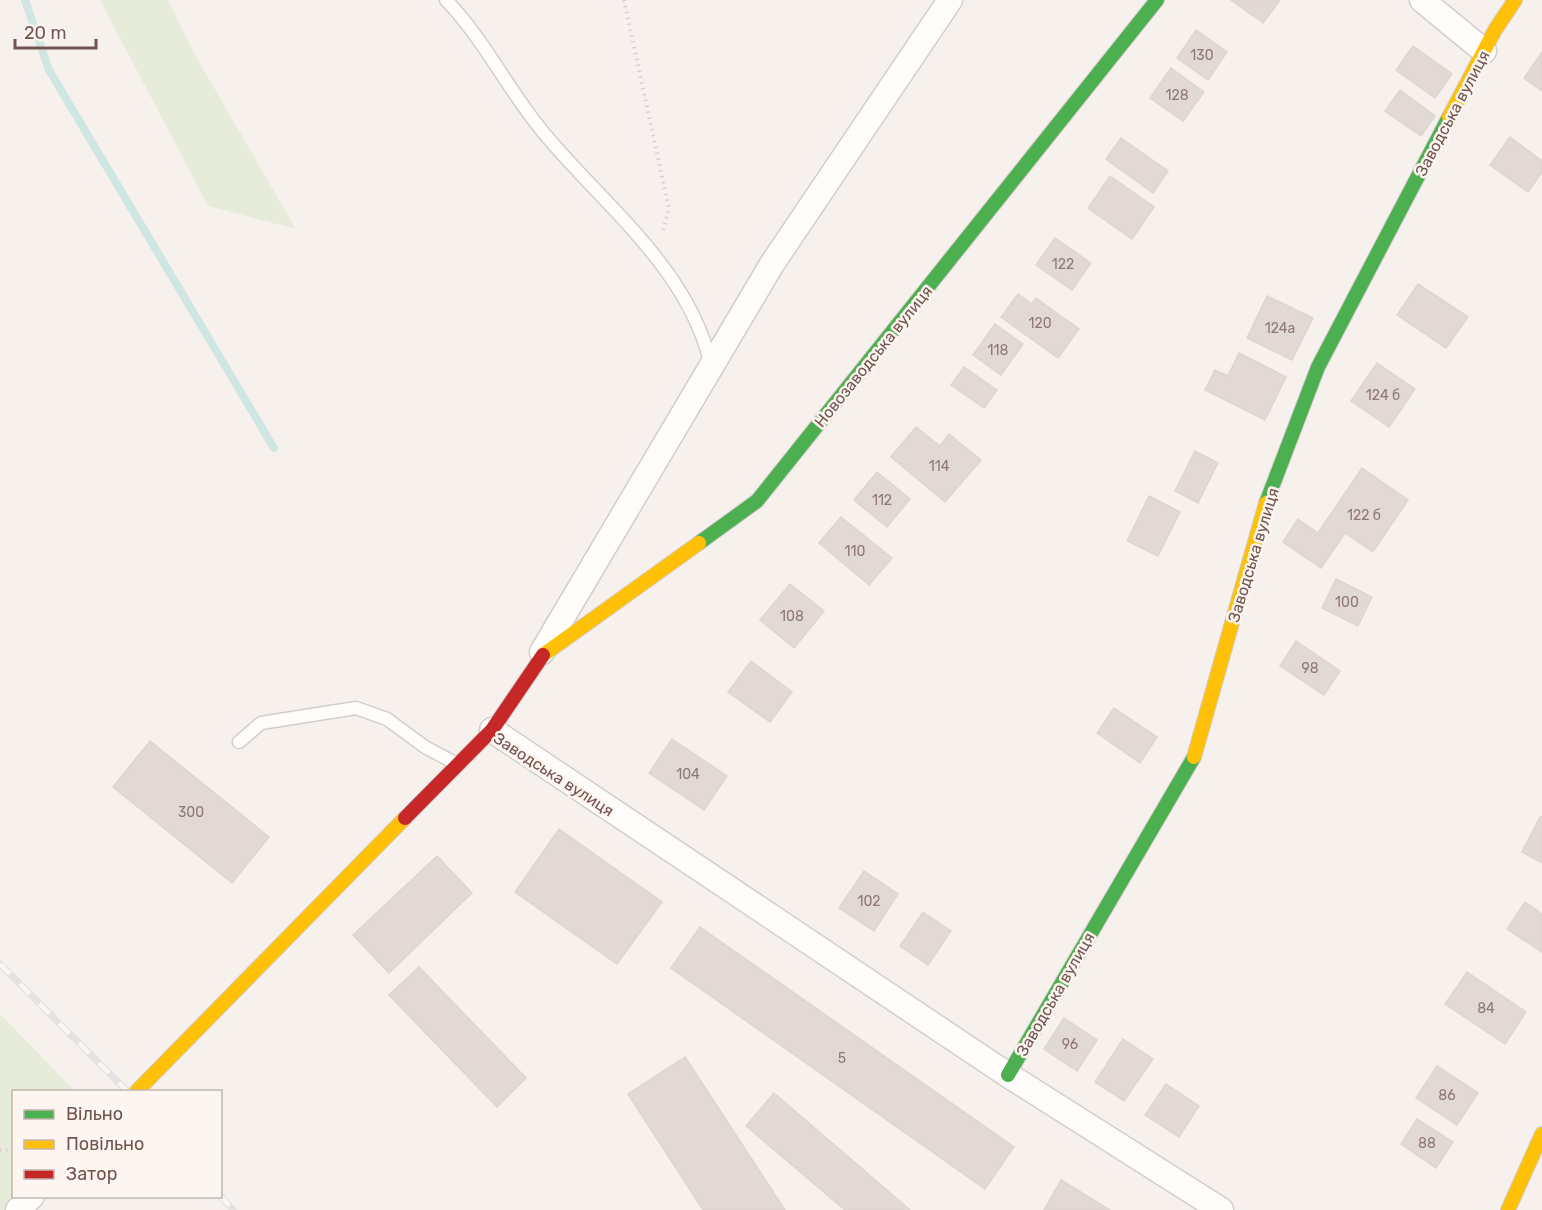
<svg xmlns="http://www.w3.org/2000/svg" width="1542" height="1210" font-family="Rubik,sans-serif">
<rect width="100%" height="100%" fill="#f6f1ed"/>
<!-- green -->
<path fill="#e7ebd9" d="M100 0H168L195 55 296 229 208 206Z
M0 1014 75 1091 14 1092V1196L32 1197 18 1210H0Z"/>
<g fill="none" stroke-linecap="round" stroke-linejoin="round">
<!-- stream -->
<path stroke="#d0e6e3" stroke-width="8" d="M25 0 49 70 274 448"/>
</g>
<!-- building -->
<path fill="#e2d9d5" stroke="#ded4d0" stroke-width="1.5" d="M1231 0H1280L1263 23Z
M1196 30 1227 52 1208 80 1177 58Z
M1413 46 1452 74 1435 98 1396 70Z
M1542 52V91L1524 78Z
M1171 68 1204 92 1183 121 1150 98Z
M1400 90 1435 116 1421 136 1385 111Z
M1510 137 1542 161V172L1528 192 1490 165Z
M1121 138 1168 171 1153 193 1106 159Z
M1110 176 1154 207 1132 239 1088 208Z
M1055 238 1091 263 1072 290 1036 265Z
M1418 284 1468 317 1446 348 1397 315Z
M1018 294 1032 304 1036 298 1079 329 1058 358 1001 317Z
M1267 296 1313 318 1292 360 1247 338Z
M995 324 1023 344 1001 375 973 355Z
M1239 353 1286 377 1265 420 1205 390 1215 370 1228 376Z
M1377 363 1415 389 1389 427 1351 401Z
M964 367 997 390 984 408 951 385Z
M916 427 940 446 949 434 981 460 945 502 891 457Z
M1195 451 1218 463 1198 503 1175 491Z
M1362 468 1408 500 1373 552 1345 533 1321 568 1283 542 1298 519 1318 533Z
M877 472 910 499 887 527 854 500Z
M1149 496 1180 512 1158 556 1127 541Z
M841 517 892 558 869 585 819 543Z
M1336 579 1372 597 1358 626 1322 608Z
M790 584 824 611 794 648 760 620Z
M1296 641 1340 671 1324 695 1280 666Z
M751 661 792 692 770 722 728 692Z
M1114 708 1157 737 1140 763 1097 733Z
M672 739 727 776 704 810 649 773Z
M150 741 269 837 232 883 113 787Z
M1540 817H1542V863L1522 852Z
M559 829 662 902 617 964 515 892Z
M437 856 472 893 389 973 353 935Z
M864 871 898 894 874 931 839 908Z
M1525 902 1542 914V952L1507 929Z
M923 912 951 931 928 965 900 946Z
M700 927 1014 1147 985 1189 671 968Z
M419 967 526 1078 497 1107 389 995Z
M1467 972 1526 1012 1505 1044 1445 1004Z
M1064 1018 1097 1040 1077 1071 1044 1049Z
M1123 1039 1153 1059 1124 1101 1095 1082Z
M685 1057 785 1210H703L628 1094Z
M1437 1066 1478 1093 1457 1125 1416 1098Z
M1166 1084 1199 1106 1179 1137 1145 1115Z
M774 1093 910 1210H845L746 1126Z
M1417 1119 1453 1142 1436 1168 1401 1144Z
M1061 1180 1110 1210H1044Z"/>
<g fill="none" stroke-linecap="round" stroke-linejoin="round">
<!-- lane casing -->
<g stroke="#d5cdca" stroke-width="15">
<path id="lane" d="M446 0C484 39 508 90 543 132 603 205 690 269 711 366
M239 742 261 723 356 708 387 719 425 747 457 764"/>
</g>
<!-- street casing -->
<g stroke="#d5cdca" stroke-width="27">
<path id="street" d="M1422 0 1484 51
M542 652 772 264 950 0
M492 730 1008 1075 1221 1210
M18 1210 32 1196"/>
</g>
<!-- fast casing -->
<g stroke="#d5ccca" stroke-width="16">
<path id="fast" d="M1266 503 1318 367 1449 117
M699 543 757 501 1157 0
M1008 1075 1194 757"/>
</g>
<!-- slow casing -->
<g stroke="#d5ccca" stroke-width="16">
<path id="slow" d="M1449 117 1495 30 1515 0
M543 655 699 543
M1194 757 1266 503
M136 1092 405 818
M1508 1210 1542 1134"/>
</g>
<!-- jam casing -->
<g stroke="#d5ccca" stroke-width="16">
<path id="jam" d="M405 818 492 730 543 655"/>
</g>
<!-- path -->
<path stroke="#d9d1d0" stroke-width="4" stroke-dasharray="1.5 4.5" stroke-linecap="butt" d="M624 0 669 209 662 234
M0 1150 14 1151"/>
<!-- lane -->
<use href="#lane" stroke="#fefdfc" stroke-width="12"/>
<!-- street -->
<use href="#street" stroke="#fefdfc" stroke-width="24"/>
<!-- fast -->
<use href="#fast" stroke="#4caf50" stroke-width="14"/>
<!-- slow -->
<use href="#slow" stroke="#ffc107" stroke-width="14"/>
<!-- jam -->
<use href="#jam" stroke="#c62828" stroke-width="14"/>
<!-- rail casing -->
<g stroke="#e4e3e4" stroke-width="7">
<path id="rail" d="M0 964 128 1092
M220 1195 233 1210"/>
</g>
<!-- rail -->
<use href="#rail" stroke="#fdf5ef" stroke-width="4.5" stroke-dasharray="14" stroke-linecap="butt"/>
</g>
<g text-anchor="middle" stroke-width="5" stroke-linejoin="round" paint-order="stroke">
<!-- number labels -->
<g font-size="14" fill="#907874">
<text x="1202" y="60">130</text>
<text x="1177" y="100">128</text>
<text x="1063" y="269">122</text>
<text x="1040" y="328">120</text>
<text x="1280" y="333">124а</text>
<text x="998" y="355">118</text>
<text x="1383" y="400">124 б</text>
<text x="939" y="471">114</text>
<text x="882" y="505">112</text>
<text x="1364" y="520">122 б</text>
<text x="855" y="556">110</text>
<text x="1347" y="607">100</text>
<text x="792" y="621">108</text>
<text x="1310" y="673">98</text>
<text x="688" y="779">104</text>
<text x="191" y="817">300</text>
<text x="869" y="906">102</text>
<text x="1486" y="1013">84</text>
<text x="1070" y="1049">96</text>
<text x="842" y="1063">5</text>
<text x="1447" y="1100">86</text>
<text x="1427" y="1148">88</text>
</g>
<!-- street labels -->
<g font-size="16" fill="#725550" stroke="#fdf5ef">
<text transform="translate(1452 113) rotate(-62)" y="6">Заводська вулиця</text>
<text transform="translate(873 356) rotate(-51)" y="6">Новозаводська вулиця</text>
<text transform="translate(1253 555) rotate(-73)" y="6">Заводська вулиця</text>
<text transform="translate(554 774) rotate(33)" y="6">Заводська вулиця</text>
<text transform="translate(1055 994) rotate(-60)" y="6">Заводська вулиця</text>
</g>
</g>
<!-- legend -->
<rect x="12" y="1090" width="210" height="108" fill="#fdf5ef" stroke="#c5b5af" stroke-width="1.5"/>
<rect x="24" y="1110" width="30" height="9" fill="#4caf50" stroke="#c5b5af" stroke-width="1.5"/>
<text x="66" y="1120" font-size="18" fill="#725550">Вільно</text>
<rect x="24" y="1140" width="30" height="9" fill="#ffc107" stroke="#c5b5af" stroke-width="1.5"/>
<text x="66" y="1150" font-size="18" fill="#725550">Повільно</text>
<rect x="24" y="1170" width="30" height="9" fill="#c62828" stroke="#c5b5af" stroke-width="1.5"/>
<text x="66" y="1180" font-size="18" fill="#725550">Затор</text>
<!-- scale -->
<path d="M15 39v9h81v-9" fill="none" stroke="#725550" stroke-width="3"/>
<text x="24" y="39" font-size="18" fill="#725550" stroke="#fdf5ef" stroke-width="4.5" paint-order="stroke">20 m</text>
</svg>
